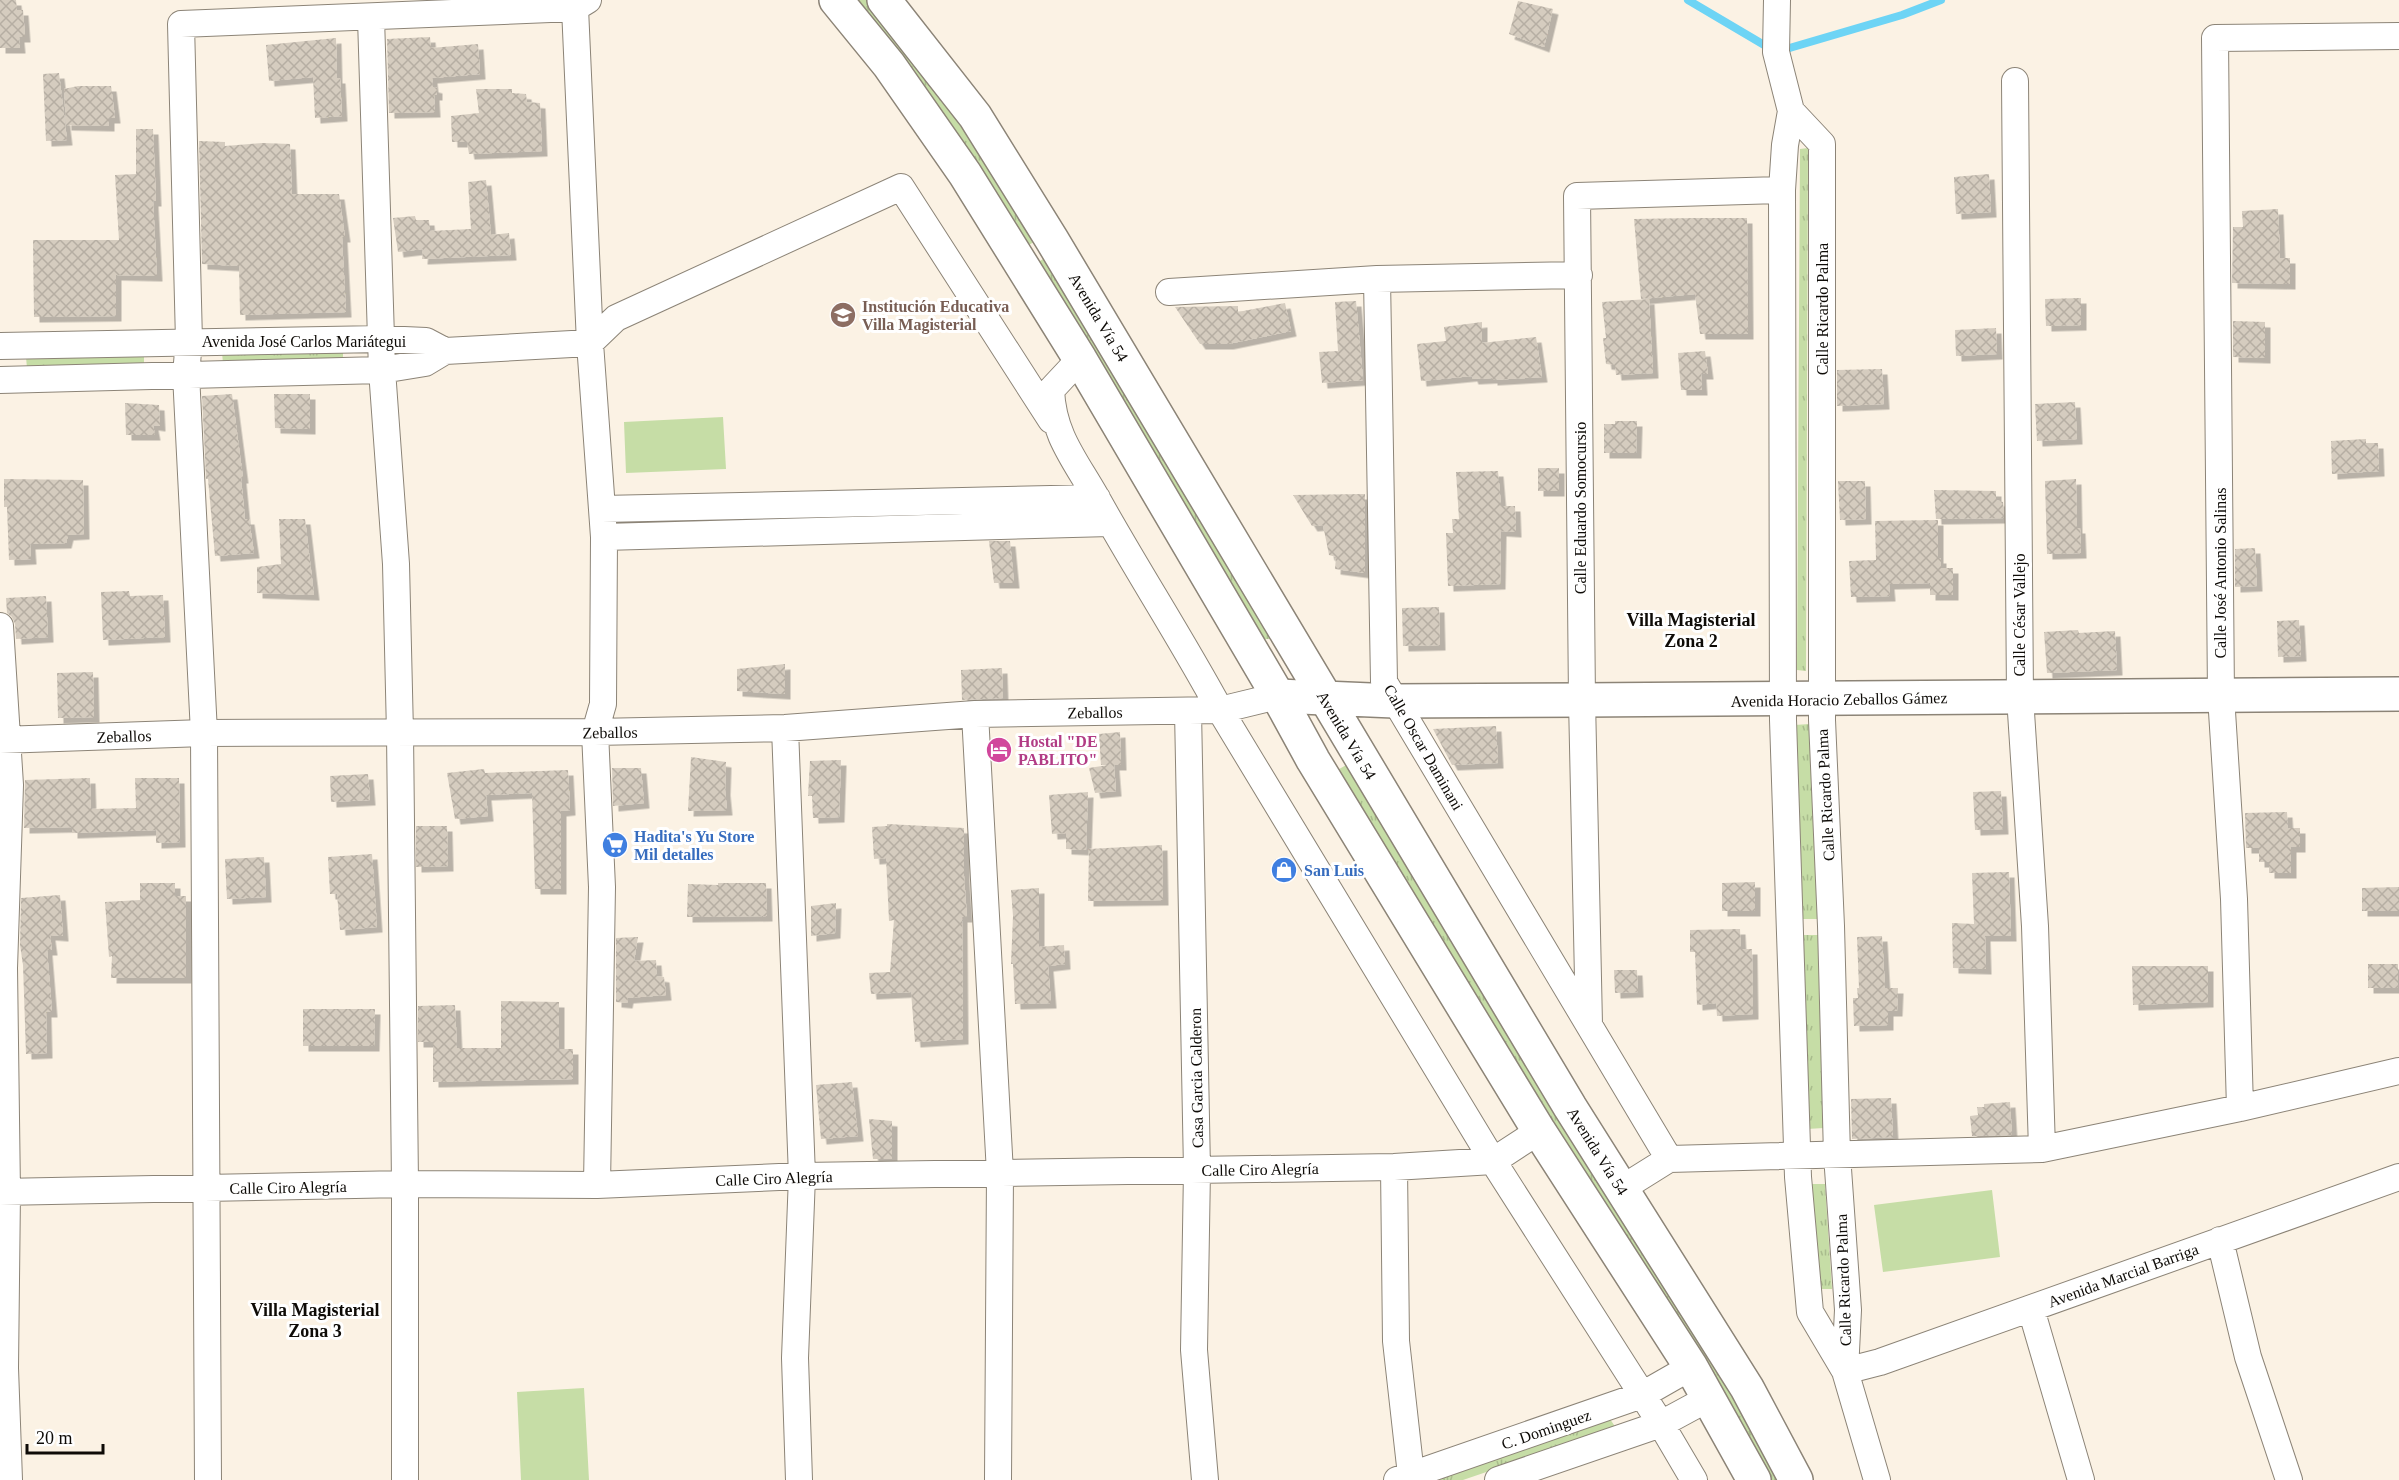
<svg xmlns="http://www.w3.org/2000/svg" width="2399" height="1480" font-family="'Times New Roman',serif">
<defs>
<pattern id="grass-tufts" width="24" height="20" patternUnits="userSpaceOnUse" patternTransform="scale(1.5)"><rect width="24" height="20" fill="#c6dda6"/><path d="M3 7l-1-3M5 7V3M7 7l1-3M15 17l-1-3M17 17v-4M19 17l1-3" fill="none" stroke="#a9bc8d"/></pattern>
<pattern id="building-cross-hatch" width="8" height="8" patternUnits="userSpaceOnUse" patternTransform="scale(1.5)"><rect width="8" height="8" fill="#d5ccbf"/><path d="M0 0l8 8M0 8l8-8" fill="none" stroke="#b6aea3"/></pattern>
<filter id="shadow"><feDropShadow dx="5.5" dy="5.5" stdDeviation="0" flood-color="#0004"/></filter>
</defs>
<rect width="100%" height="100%" fill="#fbf2e4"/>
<!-- grass -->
<path fill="url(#grass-tufts)" d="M849 0H869L970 130 1037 240 1024 248Z
M1808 148 1806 671 1797 670 1800 149Z
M1048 256 1274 639H1259L1035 264Z
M343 351V363L223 364 222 352Z
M144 353V365L27 368 26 357Z
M1810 724 1819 919H1802L1794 725Z
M1348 764 1699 1332 1782 1480H1766L1334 772Z
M1802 935H1819L1824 1128 1807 1129Z
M1810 1184H1825L1832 1289H1818Z
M1610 1419 1616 1428 1463 1480H1434Z"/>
<!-- park -->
<path fill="#c6dda6" d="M723 417 726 469 626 473 624 422Z
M1992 1190 2000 1257 1883 1272 1874 1205Z
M584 1388 589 1480H521L517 1392Z"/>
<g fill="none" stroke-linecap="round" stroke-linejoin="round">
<!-- stream -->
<path stroke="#6dd4f5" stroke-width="8" d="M1688 0 1776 52 1902 15 1941 0"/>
</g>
<!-- building -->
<path fill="url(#building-cross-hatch)" filter="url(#shadow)" d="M0 0H16L17 10H23L25 37H19L20 48H0Z
M1518 1 1553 9 1544 47 1509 34Z
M430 37 431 48 478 44 480 74 432 78 433 87 437 88V95H434L435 112 389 113 387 39Z
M336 38 337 78H340L342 116 315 118 313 77 269 81 266 45Z
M59 73 67 140 46 141 43 74Z
M78 86H111L115 118H109V126L66 125 64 89Z
M476 89H512V93L526 94 527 102 540 103 542 151 469 154 467 142H452L451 116 479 113Z
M136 129H153L156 201H153L157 276 116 275V316L34 317 33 240H119L115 175 136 174Z
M199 141 225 142V146L262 143 290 144 292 194H339L345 237H342L346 312 240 315 239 266 202 264Z
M1989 174 1991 212 1956 214 1954 177Z
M486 180 491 235 509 233 511 255 422 259 423 249 398 252 393 218 415 216 416 220H429L430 231 471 229 468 182Z
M2278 209 2280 258H2290V284L2232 283 2233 227H2243L2242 211Z
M1695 218H1747L1748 334H1700L1695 294 1641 299 1634 219Z
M2081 298V325L2046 326 2045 299Z
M1649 299 1653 373 1616 375 1615 365 1606 364 1603 338H1606L1602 302Z
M1356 301 1363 380 1322 383 1319 352 1338 351 1335 302Z
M1285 303 1291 331 1228 344H1200L1175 307 1238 306V312Z
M2233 321 2265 322V358L2233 357Z
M1482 322V343L1536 337 1542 377 1492 380V378L1473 379 1472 376 1421 381 1417 344 1446 341 1444 327Z
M1996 328 1997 354 1956 356 1955 330Z
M1705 351 1708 374H1701L1702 390H1681L1678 353Z
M1882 369 1884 404 1837 406V370Z
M232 394 243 478H241L245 519H249L254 553 215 556 208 479H206L202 396Z
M274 394H310V429L275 428Z
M2075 402 2077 439 2037 441 2035 404Z
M125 403 159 405 160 426 153 425 155 435H126Z
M1615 421H1637L1636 453H1604V424H1615Z
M2366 439V443H2378L2379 471 2332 474 2331 441Z
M1538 468H1559V491H1538Z
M1498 471 1501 506H1515L1516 532 1501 531 1500 584 1448 586 1446 533H1453L1452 519H1459L1456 472Z
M4 479 83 480 84 534 68 535 66 543 30 544 31 559 9 560 7 507H4Z
M2076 479 2077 528H2080L2081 553 2047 554 2045 481Z
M1838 481H1865L1866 519 1840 520Z
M1934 490 1996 491V500L2003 502 2004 518 1936 519Z
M1365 494V573L1335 569 1336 557 1329 555 1323 525 1312 526 1293 495Z
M279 519H305L314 595 257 593V567L281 564Z
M1938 520V558H1941V568H1953V595H1930V583L1889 584 1890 596 1851 597 1849 561 1876 560 1875 521Z
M989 541H1010L1014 583H994Z
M2255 548 2257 586 2235 587V549Z
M129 591 130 596 163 595 165 637 103 640 101 592Z
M46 596 48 637 16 639 15 624 12 617 7 613 6 598Z
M1439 607 1440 645 1403 646 1402 608Z
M2299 620 2301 656 2278 657 2277 621Z
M2078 630 2079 633 2115 631 2117 670 2047 673 2044 632Z
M785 664V694L737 691V669Z
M1002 668 1003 698 962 700 961 670Z
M93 672 94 717 58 718 57 673Z
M1496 726 1498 763 1452 765 1433 729Z
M1120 732 1121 765H1114L1116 791 1095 793 1089 768 1108 765H1101L1099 734Z
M691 757 726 762 725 790 727 810 688 811Z
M841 760 839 817 813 818 812 796H808L810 761Z
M612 768H641L644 803 613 806Z
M484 769 485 773 568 770 570 810 561 811V889H535L532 793 486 795 488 816 455 819 447 773Z
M368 774 370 800 331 802 330 776Z
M90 778 91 809 136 808 135 778H179L180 842 156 843V830L72 833V827L24 828 25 780Z
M2001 791 2003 829 1975 830 1973 792Z
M1088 792 1086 850 1066 849V833L1052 834 1049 795Z
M2287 812 2288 828H2300V847H2291V873H2269V862H2259V848H2246L2245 813Z
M887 824 964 828V876L967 917H962L963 1039 915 1042 911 992 871 994 869 973 890 972 894 920 889 921 886 858 874 859 872 827 887 826Z
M416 826H447L448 866 416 867Z
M1162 845 1163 900 1088 901 1089 849Z
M372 854 377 927 340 930 337 894H330L328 857Z
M264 857 266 897 227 899 225 859Z
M2009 872 2011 936H1985L1986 969 1953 968 1952 923 1974 924 1972 873Z
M1755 882V911H1722V883Z
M140 883H175V896H186V978H111L112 956 109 957 105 902 140 900Z
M718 883H766L767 916 687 917 688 884 718 885Z
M2399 887V911H2362V888Z
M1039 888V947L1064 945 1065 964 1048 966 1051 1003 1015 1004 1013 964H1011L1013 916 1011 890Z
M60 895 63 936 50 935 52 950H47L52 1012H46L47 1053 26 1054 23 965 20 945 21 898Z
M836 903 835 933 811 936V906Z
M1740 929 1741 949H1752L1753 1014 1717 1016 1716 1003 1697 1005 1695 952H1690V930Z
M1882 936 1885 988H1898L1897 1011H1888V1025L1854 1026 1853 998H1858L1857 988H1859L1857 937Z
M638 937 634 961 656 960 657 976 664 977 666 995 628 998 627 1003 616 1002V938Z
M2368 964H2398V988H2368Z
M2132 966H2208V1002L2133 1005Z
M1614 970H1637L1638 992 1615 993Z
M501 1001 559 1002V1049H573V1079L433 1082V1042H418V1006L455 1005 457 1048H501Z
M303 1009H375L374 1046H303Z
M852 1082 858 1136 821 1139 816 1085Z
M1891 1098 1893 1137 1852 1139 1851 1099Z
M2010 1102 2012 1135 1972 1136 1970 1116 1978 1115 1977 1107H1984V1104Z
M869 1119 892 1121V1159H873Z"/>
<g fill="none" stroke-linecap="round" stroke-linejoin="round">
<!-- minor casing -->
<g stroke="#8c8477" stroke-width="28">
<path id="minor" d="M1777 0 1776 52 1791 111 1785 145 1782 190 1783 720 1798 1177 1810 1312 1845 1371 1877 1480
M575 8 590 343 604 537 603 704 595 732 602 887 597 1185
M371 18 382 370 396 564 400 733 405 1184V1480
M2015 81 2020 697 2035 926 2042 1149
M1791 111 1822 144V720L1831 926 1837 1155 1848 1310 1845 1371
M1377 279 1384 682 1669 1159
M1169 292 1377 279 1579 275
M0 346 382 339 426 341 445 351
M1080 359 1051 390C1053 435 1075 460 1096 497 1136 569 1181 638 1220 710L1493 1161 1661 1424 1694 1480
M0 380 382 370 425 363 445 351 590 343 616 318 901 187 1051 420
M602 509 1097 498
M604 537 1110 523
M0 626 10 785 4 968 7 1192 5 1368 9 1480
M1188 711 1197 1170 1194 1350 1205 1480
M975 714 1000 1173 998 1480
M785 728 802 1176 795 1358 799 1480
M0 740 204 733 595 732 785 728 975 714 1220 710 1278 696
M1589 1025 1582 700 1577 196 1782 190
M2240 1108 2234 899 2221 696 2215 38 2399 36
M1394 1167 1396 1341 1411 1475
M1621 1189 1669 1159 2042 1149 2240 1108 2399 1071
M0 1192 405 1184 597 1185 802 1176 1394 1167 1493 1161 1539 1131
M2220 1240 2248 1357 2289 1480
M2031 1309 2081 1480
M1845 1371 1880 1362 2399 1177
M208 1480 204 733 186 374 189 341 181 24 575 8 588 0
M1397 1480 1642 1395 1691 1367
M1498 1480 1661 1424 1709 1398"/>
</g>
<!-- tertiary casing -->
<g stroke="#8c8477" stroke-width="36">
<path id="tertiary" d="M1278 696 1324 698"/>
</g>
<!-- secondary casing -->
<g stroke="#8c8477" stroke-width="36">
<path id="secondary" d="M836 0 889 65 965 174 1080 359 1278 696 1313 760 1539 1131 1691 1367 1754 1480
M884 0 975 116 1052 240 1570 1107 1747 1388 1796 1480
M1324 698 1394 701 1582 700 2399 694"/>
</g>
<!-- minor -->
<use href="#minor" stroke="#fff" stroke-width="26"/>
<!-- tertiary -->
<use href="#tertiary" stroke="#fff" stroke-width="33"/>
<!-- secondary -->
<use href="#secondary" stroke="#fff" stroke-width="33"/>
</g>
<!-- icons -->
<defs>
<g id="school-disc" transform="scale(1.35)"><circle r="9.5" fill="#8d6e63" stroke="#fff"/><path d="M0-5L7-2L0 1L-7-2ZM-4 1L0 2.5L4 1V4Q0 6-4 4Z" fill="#fff"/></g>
<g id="hotel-disc" transform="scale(1.35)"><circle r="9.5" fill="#d1479c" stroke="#fff"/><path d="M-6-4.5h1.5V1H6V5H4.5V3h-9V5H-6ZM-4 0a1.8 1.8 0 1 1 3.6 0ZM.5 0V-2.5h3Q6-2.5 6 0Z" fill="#fff"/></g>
<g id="supermarket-disc" transform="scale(1.35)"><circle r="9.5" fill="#3f7fe0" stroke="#fff"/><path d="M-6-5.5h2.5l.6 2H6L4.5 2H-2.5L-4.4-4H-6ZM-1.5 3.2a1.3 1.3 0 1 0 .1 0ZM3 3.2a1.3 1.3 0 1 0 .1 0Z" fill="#fff"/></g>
<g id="shop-disc" transform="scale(1.35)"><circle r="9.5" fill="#3f7fe0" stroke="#fff"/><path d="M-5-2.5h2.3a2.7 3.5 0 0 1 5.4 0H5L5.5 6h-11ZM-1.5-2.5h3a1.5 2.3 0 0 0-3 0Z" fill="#fff"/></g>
</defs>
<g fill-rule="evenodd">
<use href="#school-disc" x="843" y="315"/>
<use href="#hotel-disc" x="999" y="750"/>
<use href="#supermarket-disc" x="615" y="845"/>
<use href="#shop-disc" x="1284" y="870"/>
</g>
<g text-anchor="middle" stroke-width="6" stroke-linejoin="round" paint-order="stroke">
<!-- education labels -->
<g font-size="16" font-weight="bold" fill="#785e54" stroke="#fff" text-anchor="start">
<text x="862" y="312">Institución Educativa<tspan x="862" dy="18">Villa Magisterial</tspan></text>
</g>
<!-- street labels -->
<g font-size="16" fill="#0e0b07" stroke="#fff">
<text transform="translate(1822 309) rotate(-90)" y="6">Calle Ricardo Palma</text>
<text transform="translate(1099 317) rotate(59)" y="6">Avenida Vía 54</text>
<text x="304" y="347">Avenida José Carlos Mariátegui</text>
<text transform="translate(1580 508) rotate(-90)" y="6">Calle Eduardo Somocursio</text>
<text transform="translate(2220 573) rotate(-90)" y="6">Calle José Antonio Salinas</text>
<text transform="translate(2019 615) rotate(-90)" y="6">Calle César Vallejo</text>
<text transform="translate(1839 699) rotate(-1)" y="6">Avenida Horacio Zeballos Gámez</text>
<text transform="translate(1095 712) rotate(-1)" y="6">Zeballos</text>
<text transform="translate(610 732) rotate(-1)" y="6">Zeballos</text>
<text transform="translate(1347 735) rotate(59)" y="6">Avenida Vía 54</text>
<text transform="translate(124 736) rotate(-2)" y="6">Zeballos</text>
<text transform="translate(1424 747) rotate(60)" y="6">Calle Oscar Daminani</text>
<text transform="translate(1825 795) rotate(-93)" y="6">Calle Ricardo Palma</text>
<text transform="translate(1196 1078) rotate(-91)" y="6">Casa Garcia Calderon</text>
<text transform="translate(1598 1151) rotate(58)" y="6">Avenida Vía 54</text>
<text transform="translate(1260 1169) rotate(-1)" y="6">Calle Ciro Alegría</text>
<text transform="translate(774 1178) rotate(-2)" y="6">Calle Ciro Alegría</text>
<text transform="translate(288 1187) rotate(-1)" y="6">Calle Ciro Alegría</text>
<text transform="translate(2123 1275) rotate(-20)" y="6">Avenida Marcial Barriga</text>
<text transform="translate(1843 1280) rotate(-92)" y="6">Calle Ricardo Palma</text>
<text transform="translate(1546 1429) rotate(-19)" y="6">C. Dominguez</text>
</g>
<!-- hotel labels -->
<g font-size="16" font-weight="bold" fill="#b23c85" stroke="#fff" text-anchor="start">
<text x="1018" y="747">Hostal "DE<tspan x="1018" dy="18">PABLITO"</tspan></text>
</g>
<!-- shop labels -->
<g font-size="16" font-weight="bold" fill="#366cbe" stroke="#fff" text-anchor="start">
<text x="634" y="842">Hadita's Yu Store<tspan x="634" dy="18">Mil detalles</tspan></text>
<text x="1304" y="876">San Luis</text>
</g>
<!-- neighbourhood labels -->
<g font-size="18" font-weight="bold" fill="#0e0b07" stroke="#fff">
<text x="1691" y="626">Villa Magisterial<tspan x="1691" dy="21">Zona 2</tspan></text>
<text x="315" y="1316">Villa Magisterial<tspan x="315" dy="21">Zona 3</tspan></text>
</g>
</g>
<!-- scale -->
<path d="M27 1444v9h76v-9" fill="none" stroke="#0e0b07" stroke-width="3"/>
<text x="36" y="1444" font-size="18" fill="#0e0b07" stroke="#ffffff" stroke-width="4.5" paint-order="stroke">20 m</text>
</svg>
